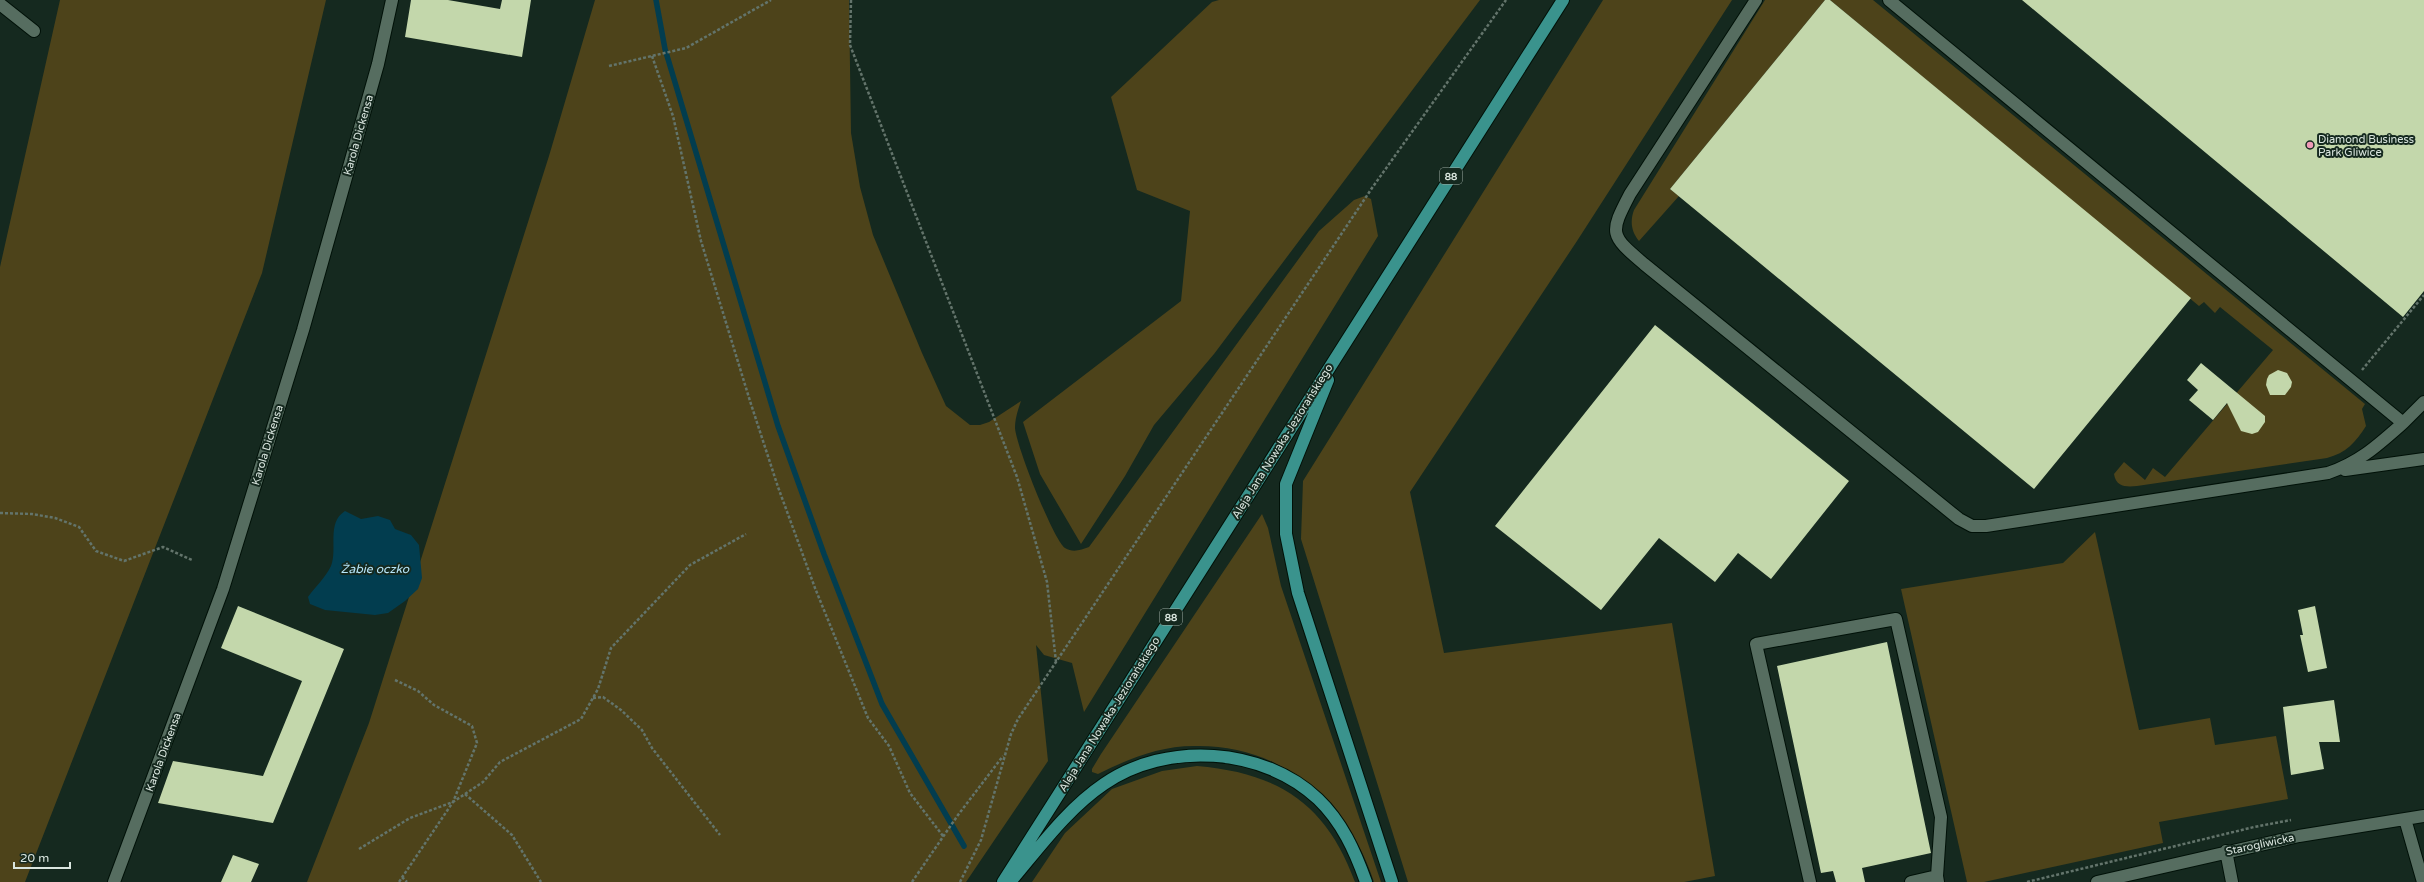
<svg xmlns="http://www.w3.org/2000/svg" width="2424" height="882" font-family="'Varela Round',sans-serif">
<rect width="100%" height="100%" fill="#15291f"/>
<!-- green -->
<path fill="#4d431a" d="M60 0H326L262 273 25 882H0V267Z
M595 0H849L851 133 860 187 873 235 922 353 946 406 970 425H980L989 422 1021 401C1018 410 1015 418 1015 428 1016 445 1053 539 1065 548 1073 553 1081 550 1089 547L1319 231 1354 200 1365 196 1371 199 1378 236 1084 712 1072 663 1044 655 1036 645 1048 761 966 882H307L369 723 549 156Z
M1219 0H1480L1214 354 1154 425 1125 476 1081 544 1040 474 1023 422 1181 301 1190 211 1137 190 1111 97 1212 2Z
M1603 0H1732L1577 241 1410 492 1444 653 1672 623 1715 876 1684 882H1408L1301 539 1303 481Z
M1765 0H1825L1670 189 1679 196 1639 241C1631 231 1630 221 1634 210Z
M1830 0H1873L2365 404 2362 409 2366 426C2356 442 2346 453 2327 458L2137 486C2126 487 2116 487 2114 474L2124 462 2145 480 2153 468 2165 477 2273 350 2220 307 2215 313 2204 302 2199 306Z
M1262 514 1268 528 1281 586 1381 882H1374C1348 801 1281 744 1194 746 1160 746 1128 759 1098 774L1092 772V769L1101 754Z
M2095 532 2139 730 2210 718 2215 745 2276 736 2288 799 2159 822 2163 843 1984 882H1967L1901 589 2063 563Z
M1197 766C1278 773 1326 803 1355 882H1032L1065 833 1112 789 1162 771Z"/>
<!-- water -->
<path fill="#023d4f" d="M345 511 361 519 378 516 390 520 395 529 411 535 419 545 422 578 418 589 405 601 388 613 375 615 325 610 310 604 308 597C315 587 326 577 331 566 338 549 326 523 345 511Z"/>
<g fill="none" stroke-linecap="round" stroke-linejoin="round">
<!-- stream -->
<path stroke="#023d4f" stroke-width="5.5" d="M656 0 665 49 778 426 824 554 882 704 964 846"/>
</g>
<!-- building -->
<path fill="#c3d7ab" d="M411 0H448L500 9 502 0H531L522 57 405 37Z
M1825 0H1830L2191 298 2034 489 1670 189Z
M2022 0H2424V291L2403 317Z
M1655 325 1849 481 1771 579 1738 553 1715 582 1659 538 1601 610 1495 526Z
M2201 363 2265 416V422L2258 432 2252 434 2241 431 2227 403 2213 420 2189 400 2198 390 2187 380Z
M2278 370 2287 373 2292 382 2291 387 2285 395H2270L2266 385 2267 379 2269 375Z
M238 606 344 649 273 823 158 803 173 761 263 776 302 681 221 648Z
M2315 606 2327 668 2308 672 2300 635H2303L2298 610Z
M1887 642 1931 853 1862 868 1865 882H1836L1833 871 1821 873 1777 666Z
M2334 700 2340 742H2319L2324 769 2291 775 2283 707Z
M233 855 259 864 251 882H221Z"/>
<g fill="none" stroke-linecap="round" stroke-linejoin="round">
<!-- minor casing -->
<g stroke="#011108" stroke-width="14">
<path id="minor" d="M1756 0 1630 194C1609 234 1610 235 1644 264L1959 519 1972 526H1986L2328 473C2360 462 2378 445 2403 423L1889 0
M0 4 34 31
M2403 423 2424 402
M2345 470 2424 459
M2405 819 2423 882
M2226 851 2232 882
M114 882 223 589 303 330 378 64 392 0
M1810 882 1756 644 1896 619 1941 817 1937 876
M1911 882 1937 876 1938 882
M2097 882 2299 836 2424 816"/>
</g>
<!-- major casing -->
<g stroke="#011108" stroke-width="14">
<path id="major" d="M1328 380 1286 484V534L1298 593 1392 882
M1003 882 1563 0
M1010 882C1039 848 1067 809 1104 784 1166 741 1263 747 1318 799 1342 822 1355 851 1366 882"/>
</g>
<!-- path -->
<path stroke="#63746b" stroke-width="2.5" stroke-dasharray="3 2" stroke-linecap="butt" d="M851 0 850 45 1017 477 1047 582 1056 662
M652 56 673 116 701 241 750 401 778 487 815 588 868 718 889 746 910 793 943 836
M609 66 686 48 771 0
M2362 370 2424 295
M0 513 32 514 55 518 79 527 96 551 124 561 163 547 192 560
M395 680 418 691 434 705 472 726 477 743 453 802 399 882
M593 698 603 697 621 710 642 730 652 748 720 835
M465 794 512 835 541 882
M359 849 410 818 453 802 483 782 500 762 581 719 598 689 611 648 690 565 746 534
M402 877 407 882
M912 882 958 815 1003 756
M960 882 981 840 1011 734 1018 719 1372 188 1506 0
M2027 882 2254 827 2291 820"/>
<!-- minor -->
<use href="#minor" stroke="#566d60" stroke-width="12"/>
<!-- major -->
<use href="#major" stroke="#3a938d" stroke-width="12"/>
</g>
<!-- markers -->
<circle fill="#ef9ab7" stroke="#15291f" stroke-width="1.5" cx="2310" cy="145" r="4"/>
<g text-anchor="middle" stroke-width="4" stroke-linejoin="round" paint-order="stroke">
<!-- shield labels -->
<g fill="#15291f" stroke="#9fada5" stroke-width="1">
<rect x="1440" y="168" width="22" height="16" rx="3"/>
<rect x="1160" y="609" width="22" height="16" rx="3"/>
</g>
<g font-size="10" font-weight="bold" fill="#dae6df">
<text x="1451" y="180">88</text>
<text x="1171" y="621">88</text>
</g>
<!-- street labels -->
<g font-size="11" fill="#dae6df" stroke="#15291f">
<text transform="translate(358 135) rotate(-74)" y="4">Karola Dickensa</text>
<text transform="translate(1282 441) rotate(-58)" y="4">Aleja Jana Nowaka-Jeziorańskiego</text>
<text transform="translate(267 445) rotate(-73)" y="4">Karola Dickensa</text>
<text transform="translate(1109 714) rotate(-58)" y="4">Aleja Jana Nowaka-Jeziorańskiego</text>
<text transform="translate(163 752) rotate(-70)" y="4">Karola Dickensa</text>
<text transform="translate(2260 844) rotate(-12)" y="4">Starogliwicka</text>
</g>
<!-- poi labels -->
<g font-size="11" fill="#dae6df" stroke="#15291f" text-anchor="start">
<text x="2318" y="143">Diamond Business<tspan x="2318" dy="13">Park Gliwice</tspan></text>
</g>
<!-- water labels -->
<g font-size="12" font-style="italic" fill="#b7e6fa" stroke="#15291f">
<text x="375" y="573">Żabie oczko</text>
</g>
</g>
<!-- scale -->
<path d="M14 862v6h56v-6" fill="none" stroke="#dae6df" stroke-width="2"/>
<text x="20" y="862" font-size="12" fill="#dae6df" stroke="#15291f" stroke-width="3" paint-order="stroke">20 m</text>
</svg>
